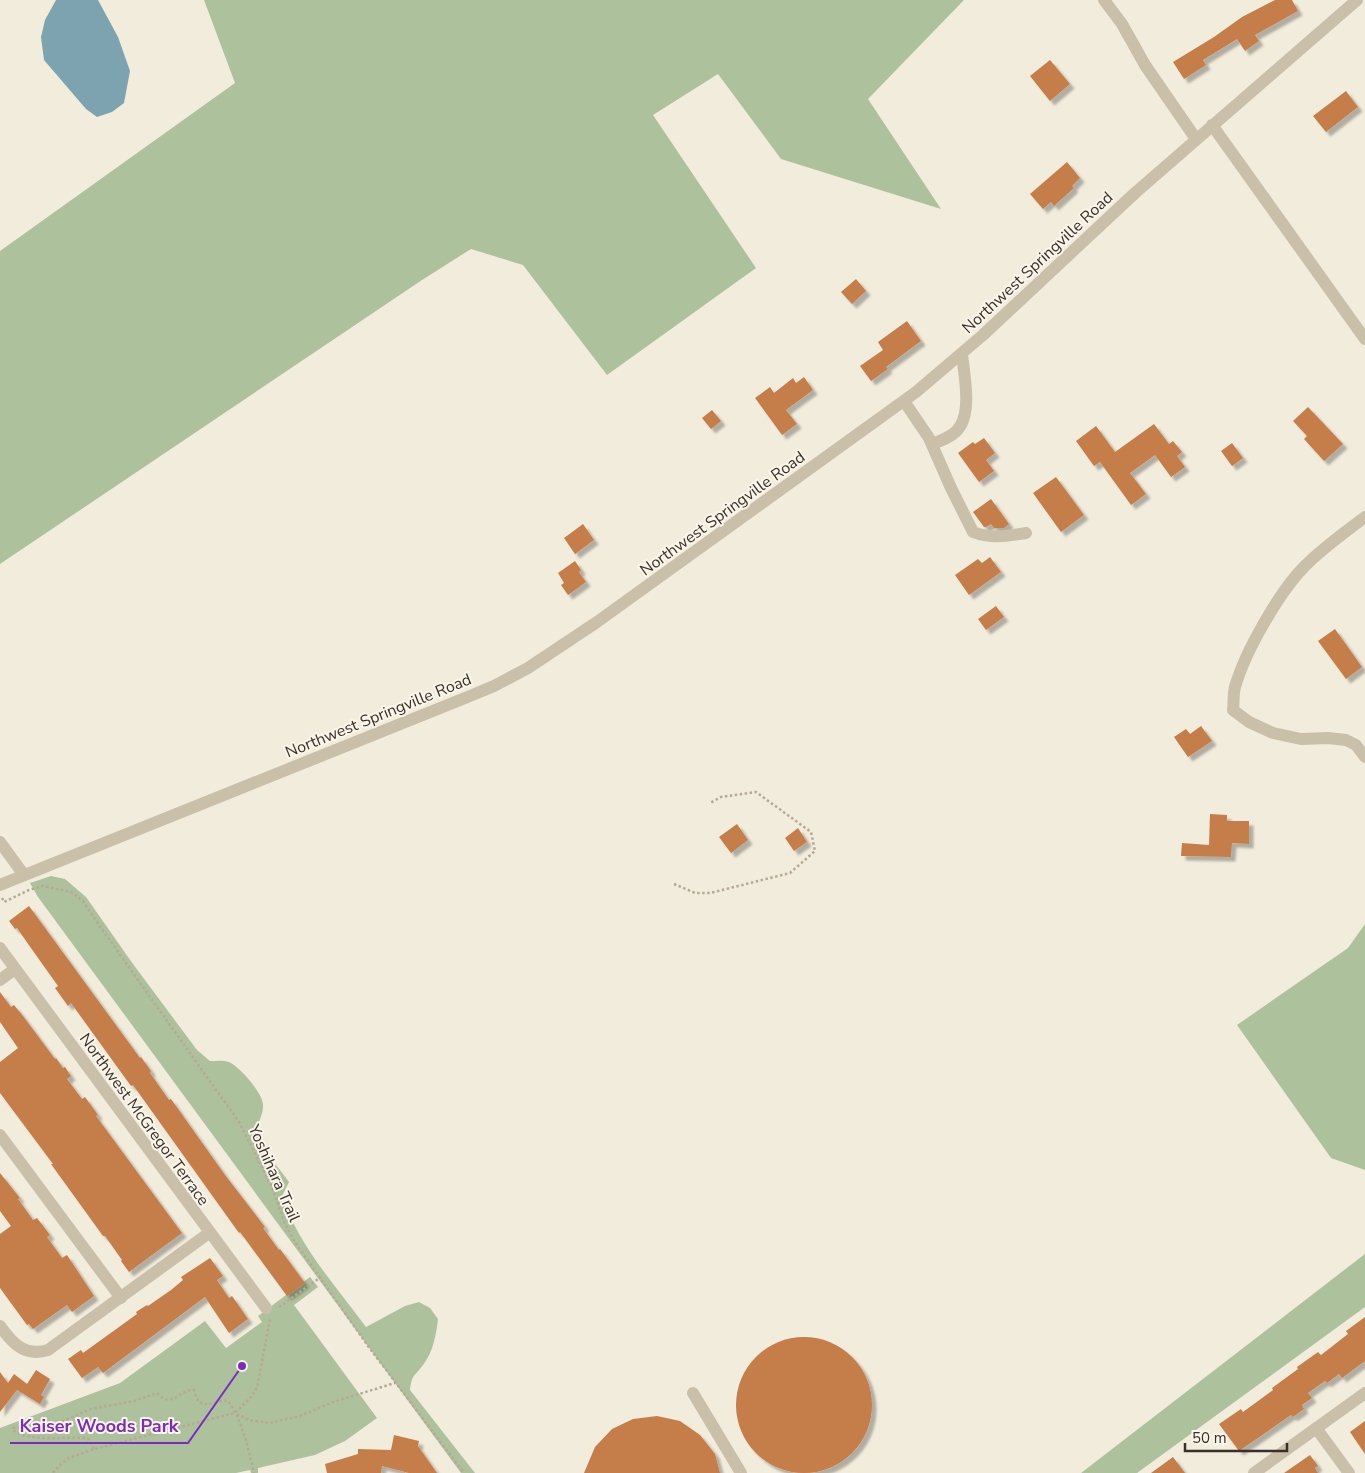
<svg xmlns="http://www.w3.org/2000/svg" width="1365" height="1473" font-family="'Nunito Sans',sans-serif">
<defs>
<filter id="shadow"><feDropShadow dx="4.5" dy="4.5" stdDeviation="1" flood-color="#0004"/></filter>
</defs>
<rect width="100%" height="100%" fill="#f2ecdd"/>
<!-- green -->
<path fill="#aec19d" d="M204 0H964L868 99 941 209 781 159 718 74 653 115 756 268 607 375 523 265 471 249 422 280 0 564V251L235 83Z
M51 876 65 879 86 897 133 964 197 1050 210 1061C216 1061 224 1060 229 1062 240 1067 265 1095 263 1107 263 1115 256 1125 258 1133 263 1155 277 1164 289 1182L282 1196C299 1246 335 1285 366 1327L405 1306 419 1302 430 1308 438 1319C436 1336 433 1352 423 1365 414 1377 412 1374 410 1390L475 1473H461L38 897 30 883Z
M1365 924V1170L1331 1158 1237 1025 1348 948Z
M1365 1254V1307L1137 1473H1081Z
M310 1277 318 1287 294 1305 377 1418 345 1441 315 1455 258 1468V1473H251L250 1470 236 1473H0V1428L120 1383 205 1321 226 1348 262 1322 258 1316Z"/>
<!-- water -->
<path fill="#7ca3af" d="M56 0H98L118 37 130 71 124 103 112 112 97 117 86 109 44 60 41 37 45 20Z"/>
<!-- building -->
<path fill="#c57e48" filter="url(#shadow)" d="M1275 0H1292L1298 11 1255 35 1259 41 1245 51 1237 39 1203 60 1206 65 1184 79 1173 62 1214 37 1242 17Z
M1050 60 1070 84 1050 101 1030 76Z
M1346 91 1358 107 1326 132 1313 116Z
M1067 162 1080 178 1072 186 1074 188 1054 206 1051 202 1043 209 1030 194Z
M856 279 866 291 852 304 841 292Z
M907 321 921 341 886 367 888 369 871 381 860 366 883 350 878 342Z
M804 377 813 390 786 410 797 424 782 435 755 398 770 387 774 393 793 378 796 383Z
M1308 407 1343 444 1324 461 1304 439 1307 436 1293 421Z
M712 410 721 421 711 429 702 418Z
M1154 424 1169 444 1173 441 1182 452 1177 456 1185 467 1171 477 1155 455 1130 473 1146 494 1131 505 1100 462 1094 466 1076 441 1096 426 1115 452Z
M984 438 995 453 986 460 994 471 979 482 958 453 973 442 975 444Z
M1232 443 1243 458 1232 466 1221 451Z
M1056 477 1084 515 1061 532 1033 493Z
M991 499 1009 524 1004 528H994L991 524 986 527H984L973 512Z
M583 524 594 540 575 554 564 538Z
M990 557 1001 572 969 595 955 575 978 559 982 563Z
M575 561 581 570 579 572 586 582 568 595 561 585 564 583 558 573Z
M996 606 1004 617 986 630 978 619Z
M1335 629 1362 667 1346 679 1318 641Z
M1201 726 1212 741 1188 757 1174 737 1186 729 1190 734Z
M1210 814 1227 815V821H1249V844L1232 843 1231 857 1181 856 1182 843 1209 845Z
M737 824 748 840 731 853 719 837Z
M798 828 807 842 794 851 785 838Z
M29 906 140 1058 141 1057 151 1071 150 1073 169 1100 171 1099 225 1175 265 1227 263 1228 279 1250 280 1249 305 1283 287 1296 240 1232 239 1233 133 1085 131 1086 71 1003 68 1006 55 988 58 986 31 948 17 928 15 929 9 921Z
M0 992 11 1007 14 1005 23 1016 55 1059 56 1058 63 1068 65 1067 71 1076 67 1079 82 1099 85 1097 98 1115 96 1116 182 1233 129 1272 121 1261 122 1260 105 1236H103L51 1164H53L0 1093V1062L18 1048 0 1022Z
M0 1173 20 1198 18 1199 33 1220 37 1218 50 1235 47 1237 62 1258 67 1255 94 1296 72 1312 67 1305 33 1329 29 1324 27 1325 0 1288V1234L11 1226 0 1211Z
M210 1258 223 1276 217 1280 229 1298 232 1296 248 1319 229 1333 205 1297 103 1373 98 1367 82 1378 68 1359 81 1350 83 1353 137 1314 136 1312 147 1305 148 1306 171 1290 183 1280 181 1277Z
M1365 1317V1361L1342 1378 1339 1374 1327 1383 1325 1381 1308 1393 1312 1398 1302 1405 1304 1409 1293 1417 1291 1415 1239 1451 1219 1424 1241 1409 1243 1412 1273 1390 1272 1388 1298 1369 1297 1367 1318 1352 1321 1355 1348 1334 1346 1331Z
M736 1405a68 68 0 1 1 136 0a68 68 0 1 1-136 0Z
M36 1370 50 1379 41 1395 44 1397 40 1404 17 1390 0 1412V1372L8 1383 14 1374 27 1384Z
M657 1416 680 1421 700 1435 715 1454 720 1473H584L595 1447 612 1429 633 1419Z
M1365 1421V1454L1350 1432Z
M394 1435 419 1441 418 1446 437 1473H409L382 1466 381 1473H327L325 1464 358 1454V1449L391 1450Z
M1310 1455 1318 1466 1315 1468 1318 1473H1284Z
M1173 1457 1185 1473H1151Z"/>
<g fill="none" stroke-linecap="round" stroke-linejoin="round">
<!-- path -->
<path stroke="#b6a993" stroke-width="2.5" stroke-dasharray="2.5 2.5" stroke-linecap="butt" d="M674 884 695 893H710L790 873 815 851 811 832 756 792 721 797 710 803
M2 898 4 902 29 890 42 886 67 891 73 893 83 901 99 925 239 1122 272 1187 285 1224 295 1242 368 1346 464 1473
M279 1307 321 1277
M237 1414 249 1420 270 1423 300 1416 333 1402 395 1383
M94 1449 88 1439 84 1438C65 1437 29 1442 13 1430V1428L51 1426 91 1409 134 1401 157 1393C173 1410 178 1389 194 1390 200 1415 211 1399 228 1401 243 1422 248 1448 254 1473
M53 1473 59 1466 69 1458 94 1449 235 1413 251 1397 257 1388 270 1319"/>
<!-- minor -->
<path stroke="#cabfa9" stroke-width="12" d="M1104 0 1122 24 1145 65 1196 139
M1212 125 1365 339
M904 401 929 438 951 488 973 532C991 539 1007 536 1026 533
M932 444C940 441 954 436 959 428 972 411 964 374 962 354
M1365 517C1344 533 1321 549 1303 568 1278 594 1245 652 1235 687 1233 694 1234 703 1233 710L1249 722 1273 733 1301 739 1328 738 1346 740 1356 745 1365 757
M0 842 24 875
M0 885 470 696 494 686 528 668 597 622 916 392 983 335 1135 193 1357 0
M0 948 266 1308
M0 980 15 969
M0 1135 121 1298
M0 1326C13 1344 25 1357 48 1350L209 1233
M693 1393 741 1473
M1316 1428 1349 1473
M1254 1473 1365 1393"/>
</g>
<g text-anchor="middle" stroke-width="4" stroke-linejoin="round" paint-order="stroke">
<!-- street labels -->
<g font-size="16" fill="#383029" stroke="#faf5ea">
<text transform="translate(1037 262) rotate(-43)" y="6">Northwest Springville Road</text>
<text transform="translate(722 513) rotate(-36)" y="6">Northwest Springville Road</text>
<text transform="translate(378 715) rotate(-22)" y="6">Northwest Springville Road</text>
<text transform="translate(145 1119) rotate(54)" y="6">Northwest McGregor Terrace</text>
<text transform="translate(275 1173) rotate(66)" y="6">Yoshihara Trail</text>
</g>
</g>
<!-- callouts -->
<path fill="none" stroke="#7b2cbf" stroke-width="2" d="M242 1366L188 1443H10"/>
<circle fill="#7b2cbf" stroke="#faf5ea" stroke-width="2" cx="242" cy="1366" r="5"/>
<g font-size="18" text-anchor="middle" font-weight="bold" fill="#7b2cbf" stroke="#faf5ea" stroke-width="4" stroke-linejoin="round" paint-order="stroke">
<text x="99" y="1432">Kaiser Woods Park</text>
</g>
<!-- scale -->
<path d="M1185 1443v8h102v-8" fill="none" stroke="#383029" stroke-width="2.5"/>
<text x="1192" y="1443" font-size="15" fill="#383029" stroke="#faf5ea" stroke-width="4" paint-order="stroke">50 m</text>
</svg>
